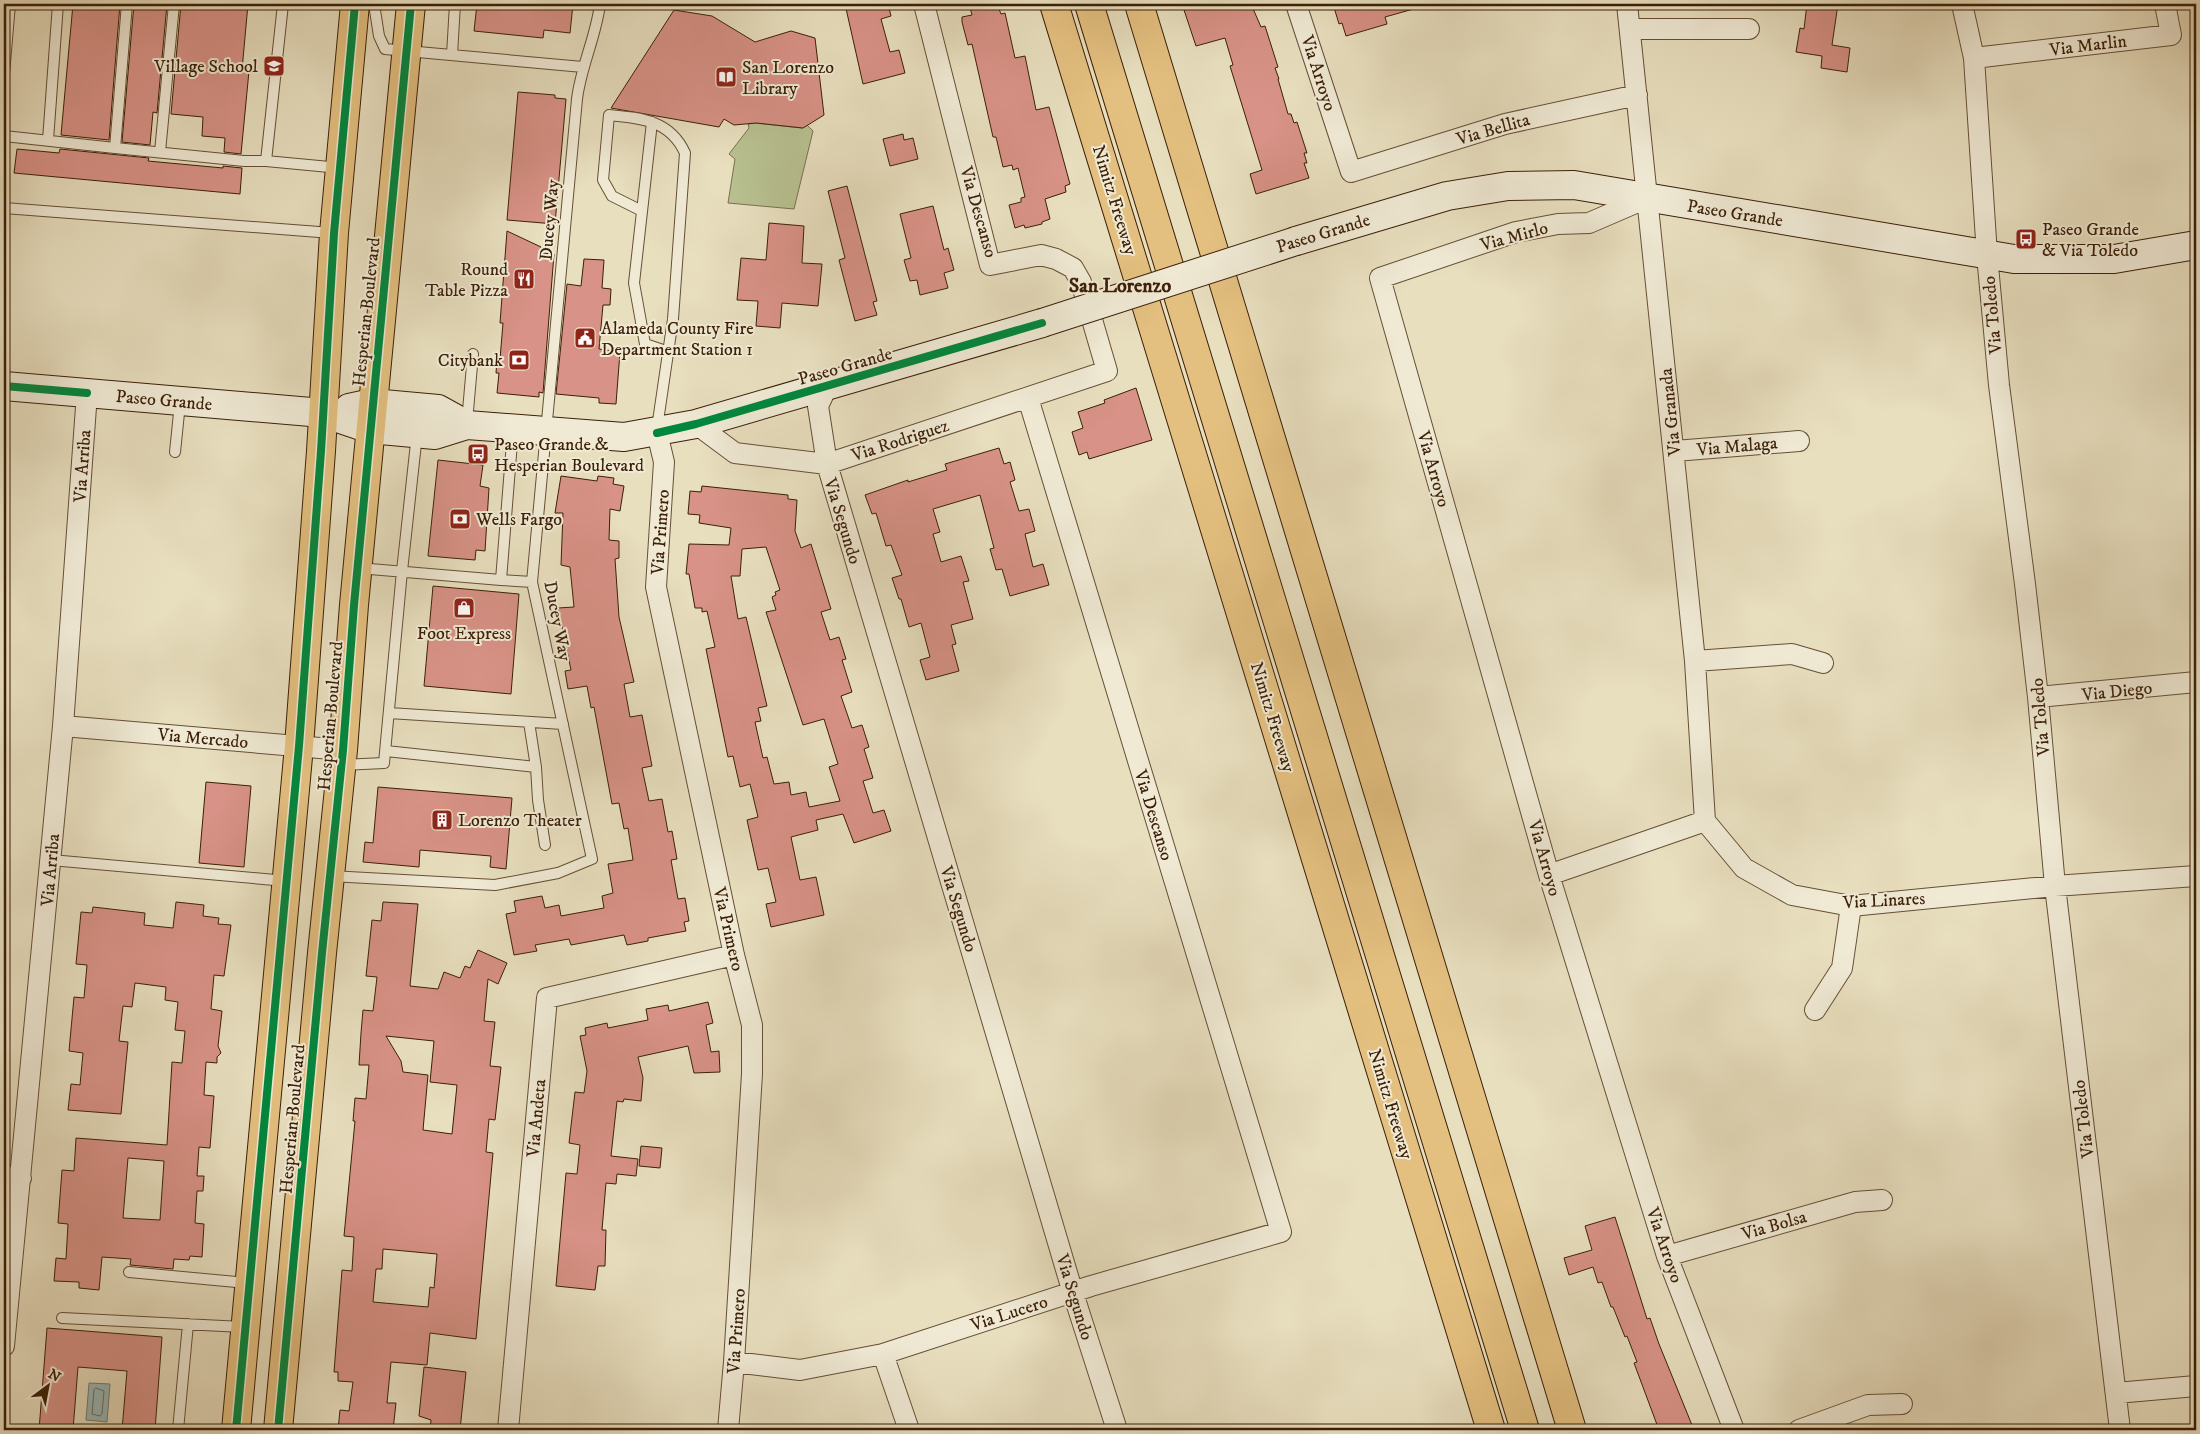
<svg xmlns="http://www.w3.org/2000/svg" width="2200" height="1434" font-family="'IM FELL DW Pica',serif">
<rect width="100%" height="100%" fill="#e8dfbf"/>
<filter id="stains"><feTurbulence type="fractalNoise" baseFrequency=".004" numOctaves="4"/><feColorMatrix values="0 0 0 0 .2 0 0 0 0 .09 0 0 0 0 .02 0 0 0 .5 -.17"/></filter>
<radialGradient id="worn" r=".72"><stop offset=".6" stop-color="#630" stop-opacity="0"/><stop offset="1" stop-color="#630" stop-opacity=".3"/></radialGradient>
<!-- green -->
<path fill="#b8c191" stroke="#7a704c" d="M756 123 802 128 807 125 813 131 794 209 728 203 735 159 729 154 749 128 748 124Z"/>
<!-- water -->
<path fill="#9ababb" stroke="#747c73" d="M89 1383 110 1384 107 1422 86 1420Z"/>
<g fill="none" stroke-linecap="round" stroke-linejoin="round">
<!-- shore -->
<path stroke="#6a6c61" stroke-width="1" d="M96 1388 104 1391 102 1414 100 1416 92 1414 94 1390Z"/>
</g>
<!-- building -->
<path fill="#d89287" stroke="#3b1f07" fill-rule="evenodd" d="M73 4H120L109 140 61 135Z
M134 4H167L157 113 153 112 150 145 122 142Z
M181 4H248L242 70 249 71 241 154 224 152 225 138 202 136 203 117 171 114Z
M477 4H573L570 33 544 30 543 38 474 31Z
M845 4H888L891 16 881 19 890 52 899 50 905 73 863 84Z
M969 4H997L1001 14 1005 13 1015 58 1025 56 1036 110 1049 107 1070 184 1065 186 1066 192 1045 199 1050 219 1042 222V224L1025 228 1024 225 1015 228 1009 205 1021 202V198L1025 197 1018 168 1013 170 1012 165 1003 167 996 137H993L972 44 968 45 962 22V17L972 15Z
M1193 4H1251L1261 27 1265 26 1278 67 1275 68 1279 79H1278L1288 114H1291L1294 123 1297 122 1307 153H1304L1307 163H1304L1309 178 1256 194 1250 174 1262 170 1230 66 1233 65 1225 38 1196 46 1183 7Z
M1333 4H1417V8L1385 17 1387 24 1346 36 1342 23 1339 24Z
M1807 4H1838L1832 45 1850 48 1847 72 1821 68 1822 56 1796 52 1800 28 1804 29Z
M674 10 712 16 755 42 791 31 815 38 824 115 803 128 756 123 734 125 724 119 719 127 611 108Z
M518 92 555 95V98L566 99 555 224 507 220Z
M903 134 904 140 913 138 918 159 890 166 883 139Z
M17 149 59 153 60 149 149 158 148 161 223 168V166L242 168 240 194 14 173Z
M847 186 877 301 873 302 877 315 855 321 839 260 845 258 828 191Z
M933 206 944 250 948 248 954 270 944 273 948 288 920 295 917 280 910 281 904 260 911 258 900 214Z
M769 223 804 226 802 263 822 264 818 306 782 303 780 328 756 326 758 301 737 300 741 258 766 260Z
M507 231 541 247V253L554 254 543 393 539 392V397L497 393 499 373H496L497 359H500L503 323H500Z
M584 259 604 260 602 288 611 289 610 305H603L599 349 620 352 616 404 599 403V398L556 394 567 284 581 286Z
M1136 388 1152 440 1089 459 1087 452 1079 455 1072 432 1083 428 1078 412 1105 403 1104 400Z
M999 448 1004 464 1010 462 1015 480 1010 482 1019 511 1029 509 1035 531 1025 534 1033 567 1043 564 1049 585 1010 596 1002 569 996 570 990 549 994 548 980 495 933 509 940 532 933 534 941 562 961 556 969 581 963 582 973 619 951 625 956 644 952 645 959 671 926 680 920 660 930 657 921 623 909 627 901 599H899L892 578 902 575 891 545 886 546 876 513 872 514 865 495 908 480V482L947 470 945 464Z
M438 460 483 465 480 486 489 488 485 551 476 550 475 560 428 556Z
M561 476 597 481 598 476 614 478 613 484 624 486 620 511 610 509 609 540 619 541V558L615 559 619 617 634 682 624 684 630 717 642 715 652 766 642 768 649 801 662 799 668 832 672 831 677 859 671 860 678 899 685 898 689 921 684 922 686 931 648 938V941L627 945 624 935 571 945 569 939 535 945 537 951 514 955 506 914 516 912 514 901 542 896 545 908 559 905 561 916 604 908 602 896 613 893 608 864 633 860 628 828 624 829 619 803 612 804 594 707 591 708 587 686 568 689 565 671 571 670 558 608 574 607 570 567 561 565 563 513H555Z
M702 486 788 495V499L797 500 795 531 801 548 811 544 831 609 821 612 830 640 839 637 846 659 842 660 852 692 841 696 852 728 862 725 869 747 864 749 873 778 863 781 873 813 884 810 891 831 854 843 843 814 816 820 818 830 791 837 800 880 816 877 824 915 771 927 766 904 776 902 768 868 758 870 747 820 758 817 750 784 740 787 733 756 728 757 706 649 715 647 707 611 702 612V608H695L689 574H686L689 544 729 545 731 528 699 523 700 515 688 514 690 491 701 492ZM766 547 780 590 775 592 776 595 772 597 776 610 766 612 803 725 824 719 838 764 829 767 840 801 809 807 806 792 791 795 789 782 774 784 767 757 763 758 755 722 761 721 758 708 767 706 746 617 738 619 731 576H740L742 549Z
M433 586 519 594 511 694 424 686Z
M206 782 251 786 244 867 199 863Z
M378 787 512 798 506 869 490 867 491 856 420 850 419 867 363 862 365 842 373 843Z
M176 902 204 905 203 916 219 918 218 924 231 925 224 976 214 975 211 1009 222 1011 218 1046 221 1053 217 1057V1063L206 1062 204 1095 214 1096 210 1148 199 1147 197 1176H204L203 1191H197L195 1223 204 1224 202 1257 190 1256 189 1260 174 1259 173 1269 130 1265 131 1259 102 1257 99 1290 79 1288V1282L54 1281 56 1258 66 1259 68 1224 58 1223 62 1170 74 1171 76 1138 167 1145 172 1062 182 1063 185 1031 175 1030 178 1002 165 1000 166 987 135 983 132 1007 123 1006 119 1041 128 1042 121 1114 68 1110 71 1084 80 1085 83 1053 69 1051 74 997 84 998 87 965 76 964 81 912 92 913 93 907 145 913 144 925 173 928ZM128 1158 164 1161 160 1220 123 1218Z
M383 902 418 904 410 986 438 989 444 972 460 978 465 966 470 968 478 950 507 963 498 984 488 979 484 1021 495 1022 490 1066 501 1067 495 1120 489 1119 486 1152 493 1153 476 1339 430 1333 427 1365 391 1362 387 1403H396L393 1430H338L340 1410 349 1411 353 1382 338 1381V1372H334L342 1270 352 1271 354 1237 344 1236 355 1121H353L355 1098 366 1099 369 1065H359L361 1033 363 1010 373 1011 377 977 366 976 372 920 381 921ZM386 1036 434 1041 430 1082 457 1085 452 1134 423 1130 428 1075 403 1072 401 1061ZM383 1249 437 1254 434 1288 430 1287 428 1307 373 1302 376 1269H382Z
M708 1002 713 1023 706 1025 711 1052 719 1051 720 1072 694 1073 688 1046 638 1057 643 1078 641 1101 624 1099 623 1102 617 1101 611 1156 638 1159 636 1176 617 1174 616 1184 606 1183 602 1230H606L605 1266H598L595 1290 556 1286 566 1173 577 1174 580 1145 569 1143 575 1092 584 1093 587 1071 580 1036 586 1035 585 1028 607 1023 608 1028 648 1020 646 1009 668 1005 669 1011Z
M641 1146 662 1148 660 1168 639 1166Z
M1615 1217 1647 1319 1650 1318 1659 1344 1694 1430H1659L1634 1363 1637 1362 1627 1336 1625 1337 1613 1307H1611L1602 1282 1598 1283 1593 1267 1569 1275 1564 1258 1592 1250 1585 1226Z
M47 1328 162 1337 155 1430H122L127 1371 78 1367 73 1430H39Z
M424 1367 466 1372 460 1430H430L431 1420 419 1416Z"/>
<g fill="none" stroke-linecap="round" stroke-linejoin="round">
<!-- lane casing -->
<g stroke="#664f35" stroke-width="12">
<path id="lane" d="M127 4 115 148 244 161H266
M283 4 266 161 340 168
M374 4 379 36 385 49 583 67
M452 55 455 4
M4 74 10 4
M652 122 634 283 645 344 669 352
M4 136 115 148
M48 140 58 4
M160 152 174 4
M4 208 332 233
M642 211 612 196 603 180 609 115C641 118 670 120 685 153L673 319 657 428
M467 422 473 354
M175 452 180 403
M358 568 501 580 513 430
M501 580 532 582
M389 713 563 724
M386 751 536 767 529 722
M342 765 384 763 402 571 417 434
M536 767 538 800 545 845
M51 860 286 881
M330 876 495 885 558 873 592 859 532 582 577 99C581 66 596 37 600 4
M129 1272 247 1283
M62 1318 243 1327
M178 1430 188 1324"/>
</g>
<!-- street casing -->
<g stroke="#664f35" stroke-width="22">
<path id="street" d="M1296 4 1351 172 1505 124 1637 95
M1627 4 1695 661 1705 821
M1962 4 1974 58 1987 255 1999 385 2025 584 2038 697 2055 886 2120 1430
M1630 29H1749
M1974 58 2171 35 2165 4
M1647 198 1589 223 1558 224 1516 232 1380 278 1549 875 1667 1256 1734 1430
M827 387 818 406 827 464 1073 1293 1117 1430
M696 424 735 453 827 464 1107 371 1081 282 1073 268 1056 259 1041 255 990 265 924 4
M657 433 664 462 656 587 734 955 752 1025V1074L734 1362 728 1430
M1675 451 1799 441
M1695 661 1792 654 1823 663
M2038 697 2196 682
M63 726 343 750
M1549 875 1705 821 1744 868 1792 895 1851 906 2055 886 2196 876
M1815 1010 1842 968 1851 906
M4 1177 21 1178
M1667 1256 1855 1202 1882 1200
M4 1346 63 726 87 393
M883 1354 909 1430
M734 1362 800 1370 883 1354 1091 1286 1281 1232 1028 398
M2116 1393 2196 1386
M508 1430 547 998 734 955
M1799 1430 1868 1405 1902 1404"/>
</g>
<!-- secondary casing -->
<g stroke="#3b1f07" stroke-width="30">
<path id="secondary" d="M1296 241 1447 196 1508 186 1574 185 2014 259H2114L2196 245
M4 386 323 413 370 429 435 435 467 425 624 437 696 424 1042 323
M349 408 372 403 438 409 467 425"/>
</g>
<!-- primary casing -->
<g stroke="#3b1f07" stroke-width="30">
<path id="primary" d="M236 1430 299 746 321 451 334 233 355 4
M278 1430 322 953 343 750 354 605 411 4"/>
</g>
<!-- highway casing -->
<g stroke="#3b1f07" stroke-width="30">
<path id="highway" d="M1054 4 1491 1430
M1089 4 1525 1430
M1139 4 1572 1430"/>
</g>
<!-- lane -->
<use href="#lane" stroke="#f0ead5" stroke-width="10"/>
<!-- street -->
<use href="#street" stroke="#f0ead5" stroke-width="20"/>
<!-- secondary -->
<use href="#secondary" stroke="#f0ead5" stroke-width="28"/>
<!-- primary -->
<use href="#primary" stroke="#e4c080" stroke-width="28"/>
<!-- highway -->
<use href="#highway" stroke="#e4c080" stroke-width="28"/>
<!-- secondary-bridge casing -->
<g stroke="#3b1f07" stroke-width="30" stroke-linecap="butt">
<path id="secondary-bridge" d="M1042 323 1296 241"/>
</g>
<!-- secondary-bridge -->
<use href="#secondary-bridge" stroke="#f0ead5" stroke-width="28"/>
<!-- cycleway casing -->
<g stroke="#f0ead5" stroke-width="11">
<path id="cycleway" d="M4 386 87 393
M657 433 696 424 1042 323
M236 1430 299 746 321 451 334 233 355 4
M278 1430 322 953 343 750 354 605 411 4"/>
</g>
<!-- cycleway -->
<use href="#cycleway" stroke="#00873e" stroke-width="8"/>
</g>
<!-- icons -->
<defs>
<g id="school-square" transform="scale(1.125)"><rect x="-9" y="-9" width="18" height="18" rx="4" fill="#8f2418" stroke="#f0ead5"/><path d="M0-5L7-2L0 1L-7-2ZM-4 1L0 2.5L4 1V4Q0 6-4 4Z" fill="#fff"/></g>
<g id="library-square" transform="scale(1.125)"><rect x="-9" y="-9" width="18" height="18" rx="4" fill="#8f2418" stroke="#f0ead5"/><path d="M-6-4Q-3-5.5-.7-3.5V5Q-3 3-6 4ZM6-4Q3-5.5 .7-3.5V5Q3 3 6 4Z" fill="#fff"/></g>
<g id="bus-square" transform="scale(1.125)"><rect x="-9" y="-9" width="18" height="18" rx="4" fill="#8f2418" stroke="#f0ead5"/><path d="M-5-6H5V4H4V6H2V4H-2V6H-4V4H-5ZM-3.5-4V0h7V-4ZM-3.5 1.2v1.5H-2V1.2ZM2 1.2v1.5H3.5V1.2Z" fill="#fff"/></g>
<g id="restaurant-square" transform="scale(1.125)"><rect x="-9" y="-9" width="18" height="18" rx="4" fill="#8f2418" stroke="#f0ead5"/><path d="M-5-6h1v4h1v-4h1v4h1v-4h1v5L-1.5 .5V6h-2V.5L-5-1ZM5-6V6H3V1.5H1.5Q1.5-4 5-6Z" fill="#fff"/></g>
<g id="civic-square" transform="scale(1.125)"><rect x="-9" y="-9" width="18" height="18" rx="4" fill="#8f2418" stroke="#f0ead5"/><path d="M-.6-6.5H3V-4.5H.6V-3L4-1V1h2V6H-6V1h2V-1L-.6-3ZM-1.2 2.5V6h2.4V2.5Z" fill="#fff"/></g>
<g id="bank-square" transform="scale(1.125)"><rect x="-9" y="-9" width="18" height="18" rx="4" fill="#8f2418" stroke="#f0ead5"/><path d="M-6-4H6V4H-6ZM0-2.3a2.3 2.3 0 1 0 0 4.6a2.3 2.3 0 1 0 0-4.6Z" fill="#fff"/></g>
<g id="shop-square" transform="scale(1.125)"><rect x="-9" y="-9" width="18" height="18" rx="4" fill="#8f2418" stroke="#f0ead5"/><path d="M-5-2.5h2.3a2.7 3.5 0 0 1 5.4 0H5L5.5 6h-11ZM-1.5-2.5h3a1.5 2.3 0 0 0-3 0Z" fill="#fff"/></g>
<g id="building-square" transform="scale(1.125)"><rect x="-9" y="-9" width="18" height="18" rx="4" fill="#8f2418" stroke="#f0ead5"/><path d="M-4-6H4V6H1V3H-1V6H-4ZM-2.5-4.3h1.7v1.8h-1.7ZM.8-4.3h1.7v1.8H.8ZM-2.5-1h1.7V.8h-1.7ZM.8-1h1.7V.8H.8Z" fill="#fff"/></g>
</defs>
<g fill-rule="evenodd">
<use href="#school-square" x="274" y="66"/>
<use href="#library-square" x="726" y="77"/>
<use href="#bus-square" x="2026" y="239"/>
<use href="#restaurant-square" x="524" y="279"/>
<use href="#civic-square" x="585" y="338"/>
<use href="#bank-square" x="519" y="360"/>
<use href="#bus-square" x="478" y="454"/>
<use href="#bank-square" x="460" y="519"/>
<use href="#shop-square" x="464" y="608"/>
<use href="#building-square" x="442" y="820"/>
</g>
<g text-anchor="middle" stroke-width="4" stroke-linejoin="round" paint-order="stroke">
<!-- street labels -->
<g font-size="18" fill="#3b1f07" stroke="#f0ead5">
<text transform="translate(2088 45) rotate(-7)" y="6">Via Marlin</text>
<text transform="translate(1319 73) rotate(72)" y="6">Via Arroyo</text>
<text transform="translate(1493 129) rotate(-16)" y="6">Via Bellita</text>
<text transform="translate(1115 200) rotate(73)" y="6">Nimitz Freeway</text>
<text transform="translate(979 212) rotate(74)" y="6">Via Descanso</text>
<text transform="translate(1735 213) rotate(9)" y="6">Paseo Grande</text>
<text transform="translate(549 220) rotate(-85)" y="6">Ducey Way</text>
<text transform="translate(1323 233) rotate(-17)" y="6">Paseo Grande</text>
<text transform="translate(1514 236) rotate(-15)" y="6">Via Mirlo</text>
<text transform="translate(366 312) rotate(-84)" y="6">Hesperian Boulevard</text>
<text transform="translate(1992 315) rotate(-95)" y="6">Via Toledo</text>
<text transform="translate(845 366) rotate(-16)" y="6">Paseo Grande</text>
<text transform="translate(164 400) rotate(5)" y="6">Paseo Grande</text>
<text transform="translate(1670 412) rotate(-96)" y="6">Via Granada</text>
<text transform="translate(900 440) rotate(-18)" y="6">Via Rodriguez</text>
<text transform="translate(1737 446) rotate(-5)" y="6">Via Malaga</text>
<text transform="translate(82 466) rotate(-86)" y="6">Via Arriba</text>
<text transform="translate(1434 469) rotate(74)" y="6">Via Arroyo</text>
<text transform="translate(843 521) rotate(73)" y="6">Via Segundo</text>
<text transform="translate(660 532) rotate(-86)" y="6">Via Primero</text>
<text transform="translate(558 621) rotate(79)" y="6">Ducey Way</text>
<text transform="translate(2117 691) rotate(-6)" y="6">Via Diego</text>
<text transform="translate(330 716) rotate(-85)" y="6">Hesperian Boulevard</text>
<text transform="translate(1273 717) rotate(73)" y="6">Nimitz Freeway</text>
<text transform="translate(2040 717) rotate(-95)" y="6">Via Toledo</text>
<text transform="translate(203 738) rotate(5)" y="6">Via Mercado</text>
<text transform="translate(1154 815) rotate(73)" y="6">Via Descanso</text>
<text transform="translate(1545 858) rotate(74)" y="6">Via Arroyo</text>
<text transform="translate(50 870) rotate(-85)" y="6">Via Arriba</text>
<text transform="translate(1884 900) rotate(-3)" y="6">Via Linares</text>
<text transform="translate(959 909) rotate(73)" y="6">Via Segundo</text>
<text transform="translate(729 929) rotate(77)" y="6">Via Primero</text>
<text transform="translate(1391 1104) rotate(73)" y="6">Nimitz Freeway</text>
<text transform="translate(536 1118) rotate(-85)" y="6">Via Andeta</text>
<text transform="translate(292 1119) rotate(-85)" y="6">Hesperian Boulevard</text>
<text transform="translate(2083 1119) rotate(-97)" y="6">Via Toledo</text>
<text transform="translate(1774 1225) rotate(-16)" y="6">Via Bolsa</text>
<text transform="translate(1665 1245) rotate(71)" y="6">Via Arroyo</text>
<text transform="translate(1075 1297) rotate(73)" y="6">Via Segundo</text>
<text transform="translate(1009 1313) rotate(-18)" y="6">Via Lucero</text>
<text transform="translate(736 1331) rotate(-86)" y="6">Via Primero</text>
</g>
<!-- poi labels -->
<g font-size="18" fill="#3b1f07" stroke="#f0ead5" text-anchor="start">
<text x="258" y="72" text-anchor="end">Village School</text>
<text x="742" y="73">San Lorenzo<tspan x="742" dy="21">Library</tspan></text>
<text x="2042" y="235">Paseo Grande<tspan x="2042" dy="21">&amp; Via Toledo</tspan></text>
<text x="508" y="275" text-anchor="end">Round<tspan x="508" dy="21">Table Pizza</tspan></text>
<text x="601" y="334">Alameda County Fire<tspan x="601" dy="21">Department Station 1</tspan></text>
<text x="503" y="366" text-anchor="end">Citybank</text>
<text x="494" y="450">Paseo Grande &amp;<tspan x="494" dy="21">Hesperian Boulevard</tspan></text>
<text x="476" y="525">Wells Fargo</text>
<text x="464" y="639" text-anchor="middle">Foot Express</text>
<text x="458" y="826">Lorenzo Theater</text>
</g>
<!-- quarter labels -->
<g font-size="20" font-weight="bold" fill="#3b1f07" stroke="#f0ead5">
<text x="1120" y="292">San Lorenzo</text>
</g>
</g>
<!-- margin -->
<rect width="2200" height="1434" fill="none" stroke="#e8dfbf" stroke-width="20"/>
<rect x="5" y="5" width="2190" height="1424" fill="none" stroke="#3b1f07" stroke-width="2.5"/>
<rect x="10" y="10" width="2180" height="1414" fill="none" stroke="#3b1f07"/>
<!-- north arrow -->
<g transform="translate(48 1386) rotate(32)" stroke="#f0ead5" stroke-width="4" paint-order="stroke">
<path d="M0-4L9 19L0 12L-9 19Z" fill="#3b1f07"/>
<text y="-8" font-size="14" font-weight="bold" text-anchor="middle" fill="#3b1f07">N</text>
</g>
<rect width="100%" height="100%" filter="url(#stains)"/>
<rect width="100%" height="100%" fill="url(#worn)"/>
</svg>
